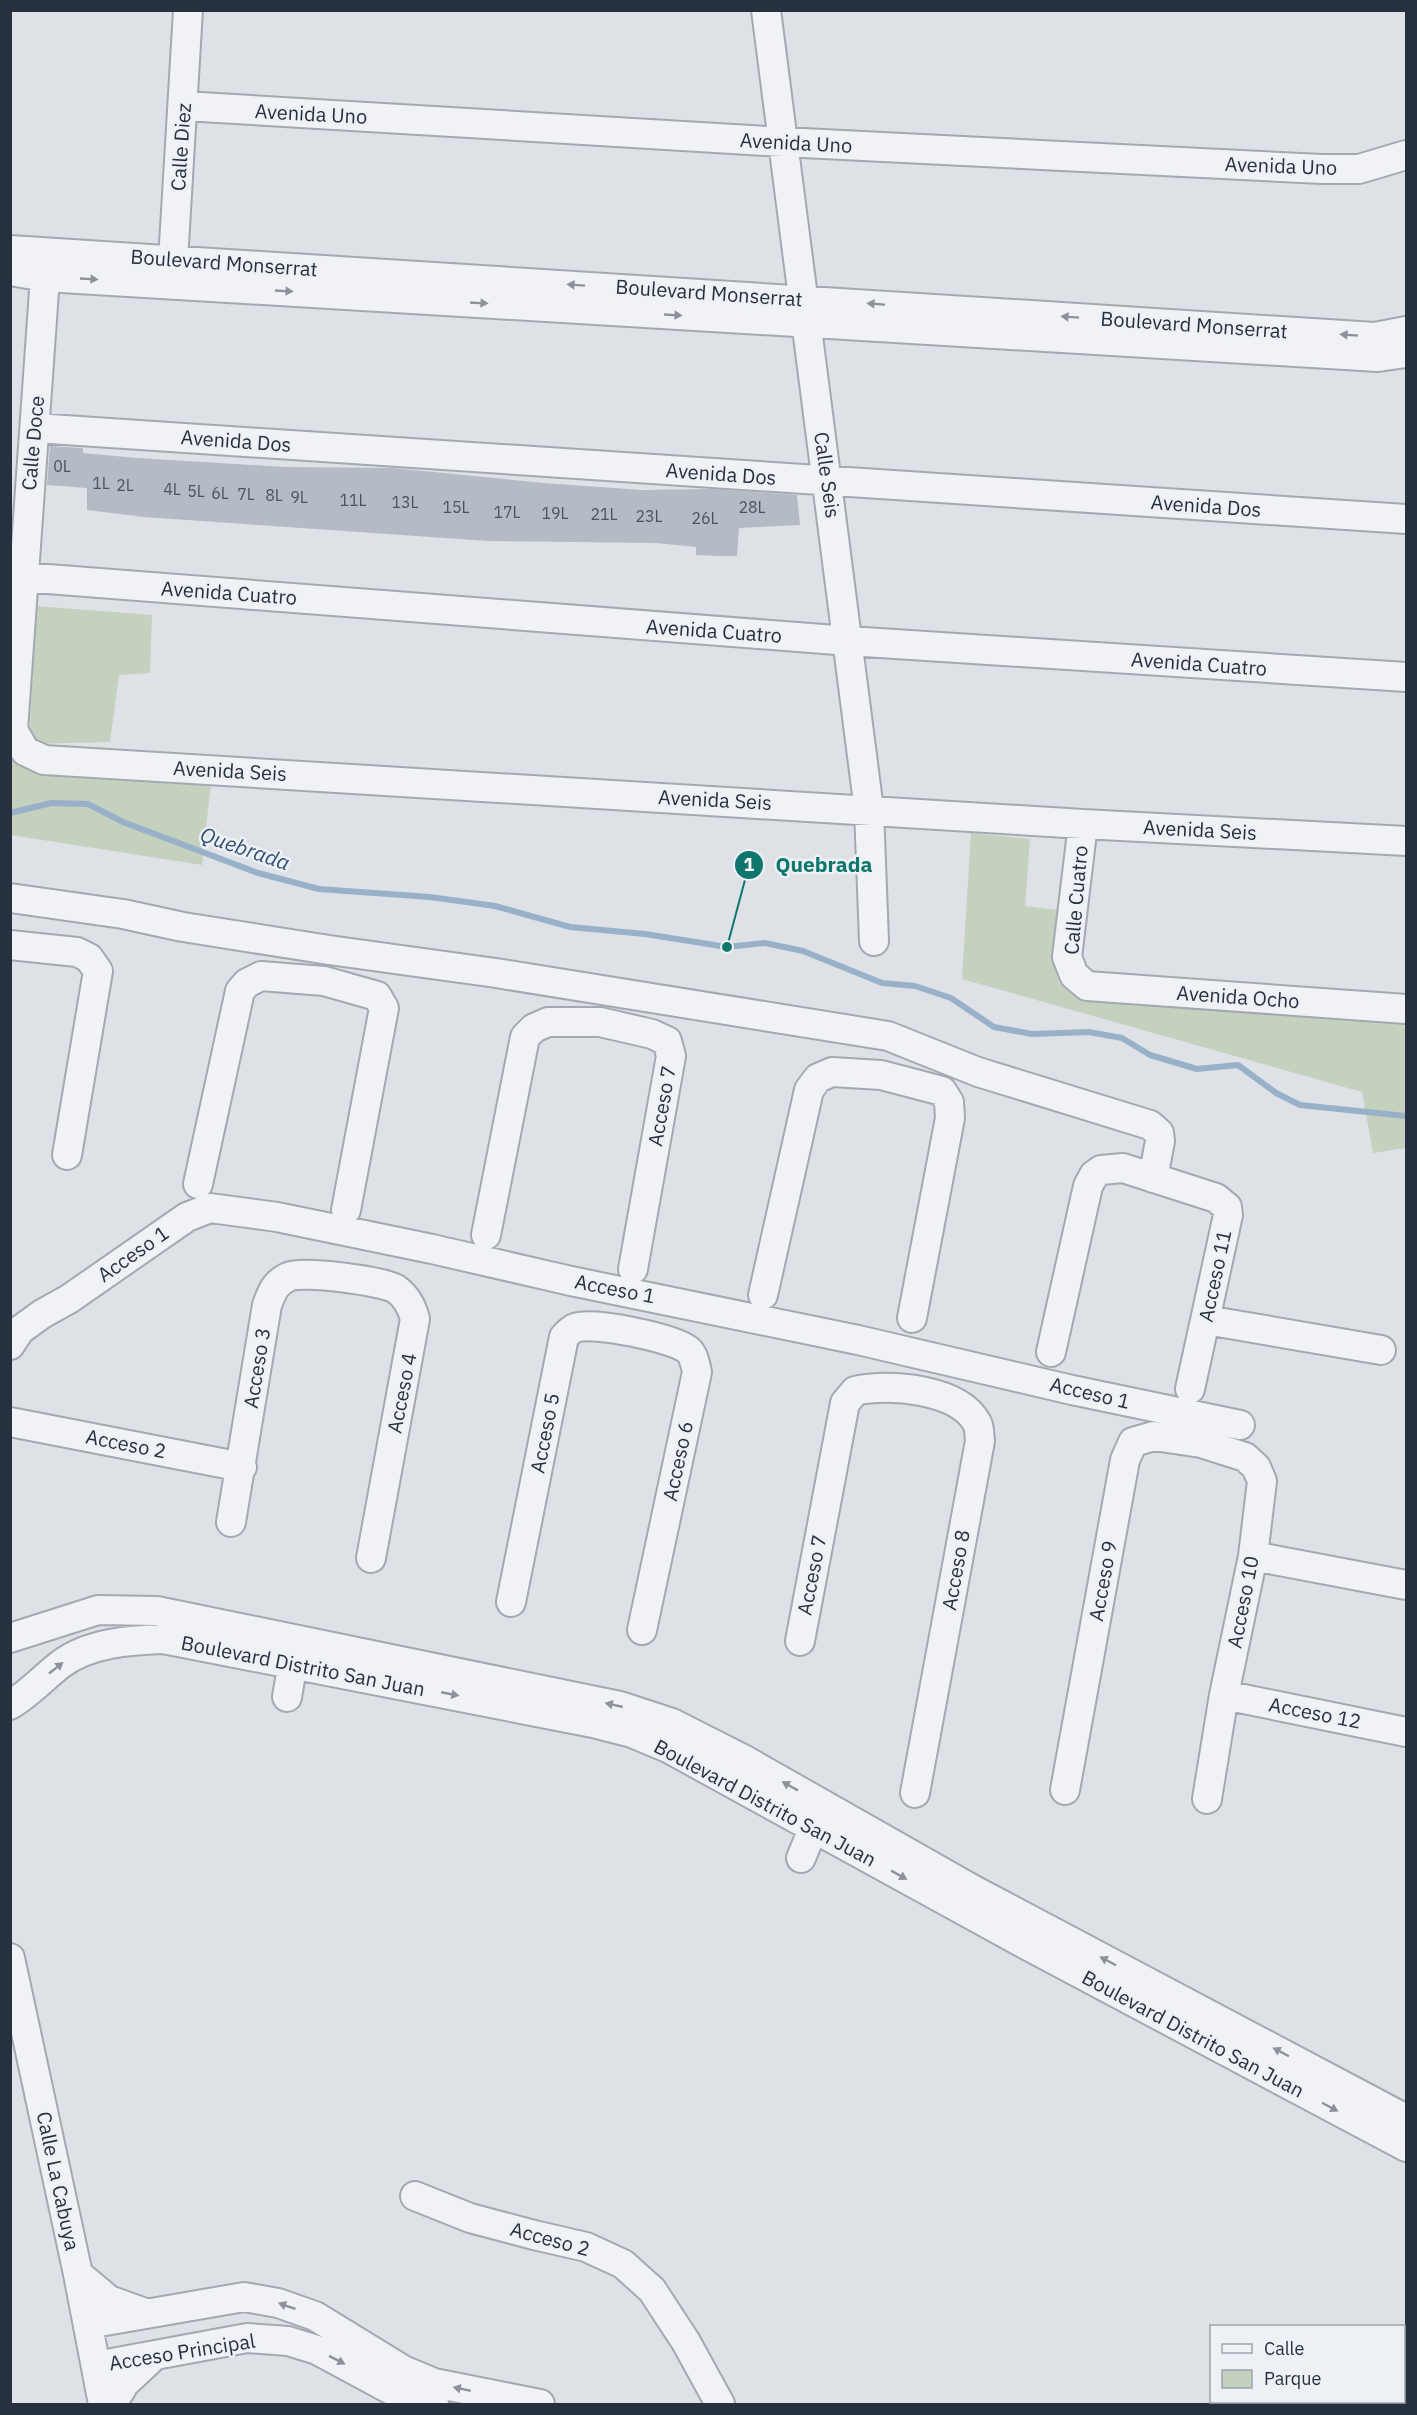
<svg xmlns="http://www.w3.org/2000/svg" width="1417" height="2415" font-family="'IBM Plex Sans',sans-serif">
<rect width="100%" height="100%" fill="#dee2e7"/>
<!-- green -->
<path fill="#c4d1bf" d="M36 606 152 615 150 673 119 675 110 742 29 744Z
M10 758 211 783 202 865 11 835Z
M971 833 1030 839 1025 906 1058 910 1056 973 1059 983 1068 988 1402 1019 1406 1031V1148L1373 1153 1362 1092 962 979Z"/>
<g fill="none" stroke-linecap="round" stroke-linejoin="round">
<!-- stream -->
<path stroke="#98b0c8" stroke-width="6" d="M10 813 51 803 88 804 123 822 258 873 319 889 430 897 495 906 570 927 645 934 727 947 765 943 803 951 882 983 915 986 951 998 994 1027 1032 1034 1089 1032 1122 1038 1150 1055 1197 1069 1238 1065 1276 1093 1300 1105 1406 1116"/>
</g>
<!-- building -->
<path fill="#b5bbc4" d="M50 446 83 448V453L137 458 287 467 393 468 544 483 642 490 712 489 797 495 800 525 739 528 737 556H718L696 555V547L656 543 488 541 144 517 87 510V488L47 485Z"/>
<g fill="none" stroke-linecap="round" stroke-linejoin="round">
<!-- minor casing -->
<g stroke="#a3a9b1" stroke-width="32">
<path id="minor" d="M766 10 869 810 874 941
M184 106 783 142 1322 169H1359L1406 155
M10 250 1375 337 1406 331
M10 271 45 277 1378 357 1406 353
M45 277 13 730 25 751 44 760 1083 824 1406 841
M172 278 188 10
M35 428 1406 519
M22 577 849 641 1406 677
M1083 824 1067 957 1074 975 1087 986 1406 1009
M10 898 123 914 183 927 329 950 496 973 888 1036 978 1072 1150 1125 1159 1133 1160 1141 1153 1178
M10 945 77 952 89 958 98 971 67 1155
M198 1184 240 991 247 983 261 976 324 981 377 996 384 1008 346 1210
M486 1235 525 1037 534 1028 548 1022H600L652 1034 667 1041 671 1056 633 1269
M763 1295 809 1090 818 1078 832 1072 881 1075 942 1091 949 1102 950 1118 912 1318
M1206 1320 1381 1350
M10 1345 20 1330 42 1314 69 1299 187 1217 210 1208 277 1217 432 1249 571 1281 858 1340 1072 1390 1240 1425
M1051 1352 1088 1186 1094 1175 1101 1170 1123 1168 1216 1198 1227 1207 1228 1215 1190 1389
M10 1422 242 1467
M231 1522 267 1305C272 1292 275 1283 288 1277 301 1270 383 1281 396 1289 407 1297 412 1307 415 1319L371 1558
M1253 1556 1406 1585
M511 1602 564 1337C567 1334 571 1329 575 1328 592 1321 674 1338 688 1350 694 1355 695 1364 697 1372L642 1630
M10 1638 98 1610 157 1611 620 1706 672 1723 743 1759 970 1888 1406 2119
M800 1641 845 1403 855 1391C889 1383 959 1389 977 1423 980 1428 979 1435 980 1441L915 1793
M1224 1695 1406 1732
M287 1697 296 1645
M10 1705C29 1694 44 1677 61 1664 89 1643 130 1640 163 1639L593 1723 632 1733 668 1748 1021 1942 1406 2147
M1065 1790 1125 1460 1133 1442 1154 1436 1201 1443 1245 1457 1256 1467 1262 1481 1253 1556 1224 1695 1207 1799
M801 1858 820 1812
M10 1958 78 2274 103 2404
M415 2196 470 2218 534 2235 586 2247 623 2264 652 2290 686 2342 720 2404
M78 2274 109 2300 145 2313
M88 2324 244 2297 278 2303 315 2316 403 2370 434 2383 540 2404
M96 2366 247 2338 288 2341 317 2350 393 2391 434 2404
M112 2404 125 2383 155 2355"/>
</g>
<!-- minor -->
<use href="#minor" stroke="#f0f2f6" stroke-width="28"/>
</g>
<!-- one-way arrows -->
<defs><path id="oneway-solid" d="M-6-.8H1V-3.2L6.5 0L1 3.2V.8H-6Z" transform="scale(1.5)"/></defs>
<g fill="#8c919a">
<use href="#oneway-solid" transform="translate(89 279) rotate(3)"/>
<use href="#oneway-solid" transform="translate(576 285) rotate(-176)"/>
<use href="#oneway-solid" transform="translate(284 291) rotate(3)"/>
<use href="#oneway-solid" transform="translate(479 303) rotate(3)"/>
<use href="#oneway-solid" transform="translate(876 304) rotate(-176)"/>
<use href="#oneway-solid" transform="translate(673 315) rotate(3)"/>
<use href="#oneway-solid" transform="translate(1070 317) rotate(-176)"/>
<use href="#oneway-solid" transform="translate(1349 335) rotate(-176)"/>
<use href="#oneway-solid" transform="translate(56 1668) rotate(-38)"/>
<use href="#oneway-solid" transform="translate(450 1694) rotate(11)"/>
<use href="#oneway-solid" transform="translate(614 1705) rotate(-167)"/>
<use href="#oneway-solid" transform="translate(790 1786) rotate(-151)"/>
<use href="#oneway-solid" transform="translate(899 1875) rotate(29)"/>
<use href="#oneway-solid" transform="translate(1108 1961) rotate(-152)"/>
<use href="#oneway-solid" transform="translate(1281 2052) rotate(-152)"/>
<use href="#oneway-solid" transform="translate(1330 2107) rotate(28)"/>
<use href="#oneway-solid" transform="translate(287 2306) rotate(-161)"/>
<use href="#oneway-solid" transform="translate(337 2360) rotate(27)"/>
<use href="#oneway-solid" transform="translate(462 2389) rotate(-168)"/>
</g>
<g text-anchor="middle" stroke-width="5" stroke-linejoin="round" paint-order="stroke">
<!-- number labels -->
<g font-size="16" fill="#4a5360">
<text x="62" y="472">0L</text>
<text x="101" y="489">1L</text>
<text x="125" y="491">2L</text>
<text x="172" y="495">4L</text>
<text x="196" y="497">5L</text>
<text x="220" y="499">6L</text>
<text x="246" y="500">7L</text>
<text x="274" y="501">8L</text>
<text x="299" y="503">9L</text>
<text x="353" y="506">11L</text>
<text x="405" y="508">13L</text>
<text x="456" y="513">15L</text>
<text x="752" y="513">28L</text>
<text x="507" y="518">17L</text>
<text x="555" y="519">19L</text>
<text x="604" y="520">21L</text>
<text x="649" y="522">23L</text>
<text x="705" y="524">26L</text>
</g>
<!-- street labels -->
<g font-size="20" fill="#27303e" stroke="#edf1f5">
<text transform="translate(311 114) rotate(3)" y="7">Avenida Uno</text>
<text transform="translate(796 143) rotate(3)" y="7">Avenida Uno</text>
<text transform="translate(181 147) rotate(-86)" y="7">Calle Diez</text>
<text transform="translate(1281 166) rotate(2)" y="7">Avenida Uno</text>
<text transform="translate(224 263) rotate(4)" y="7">Boulevard Monserrat</text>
<text transform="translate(709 293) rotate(4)" y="7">Boulevard Monserrat</text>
<text transform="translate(1194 325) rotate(4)" y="7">Boulevard Monserrat</text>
<text transform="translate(236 441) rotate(4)" y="7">Avenida Dos</text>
<text transform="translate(33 443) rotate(-85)" y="7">Calle Doce</text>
<text transform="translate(721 474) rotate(4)" y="7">Avenida Dos</text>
<text transform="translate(827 475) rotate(82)" y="7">Calle Seis</text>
<text transform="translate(1206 506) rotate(4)" y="7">Avenida Dos</text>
<text transform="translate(229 593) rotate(4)" y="7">Avenida Cuatro</text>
<text transform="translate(714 631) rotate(4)" y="7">Avenida Cuatro</text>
<text transform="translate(1199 664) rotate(4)" y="7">Avenida Cuatro</text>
<text transform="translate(230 771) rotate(3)" y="7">Avenida Seis</text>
<text transform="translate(715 800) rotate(3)" y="7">Avenida Seis</text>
<text transform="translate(1200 830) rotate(3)" y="7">Avenida Seis</text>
<text transform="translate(1076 900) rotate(-85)" y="7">Calle Cuatro</text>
<text transform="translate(1238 997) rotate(4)" y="7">Avenida Ocho</text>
<text transform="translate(662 1106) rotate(-80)" y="7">Acceso 7</text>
<text transform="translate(133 1254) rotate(-35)" y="7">Acceso 1</text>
<text transform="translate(1215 1276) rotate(-78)" y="7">Acceso 11</text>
<text transform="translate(615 1289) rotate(11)" y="7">Acceso 1</text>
<text transform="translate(257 1368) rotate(-81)" y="7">Acceso 3</text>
<text transform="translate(402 1393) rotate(-79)" y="7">Acceso 4</text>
<text transform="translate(1090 1393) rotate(13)" y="7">Acceso 1</text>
<text transform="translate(545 1433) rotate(-79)" y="7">Acceso 5</text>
<text transform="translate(126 1444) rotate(11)" y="7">Acceso 2</text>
<text transform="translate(678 1461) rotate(-78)" y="7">Acceso 6</text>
<text transform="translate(956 1570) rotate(-80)" y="7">Acceso 8</text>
<text transform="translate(812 1575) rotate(-79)" y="7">Acceso 7</text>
<text transform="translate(1103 1581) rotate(-80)" y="7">Acceso 9</text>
<text transform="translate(1243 1602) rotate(-79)" y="7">Acceso 10</text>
<text transform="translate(303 1666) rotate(11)" y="7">Boulevard Distrito San Juan</text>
<text transform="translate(1315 1713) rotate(11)" y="7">Acceso 12</text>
<text transform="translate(765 1803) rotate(28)" y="7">Boulevard Distrito San Juan</text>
<text transform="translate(1193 2034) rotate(28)" y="7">Boulevard Distrito San Juan</text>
<text transform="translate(58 2181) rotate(78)" y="7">Calle La Cabuya</text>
<text transform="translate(550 2239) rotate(15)" y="7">Acceso 2</text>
<text transform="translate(182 2352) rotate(-9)" y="7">Acceso Principal</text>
</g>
<!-- water labels -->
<g font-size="21" font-style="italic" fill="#314f72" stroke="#edf1f5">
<text transform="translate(245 849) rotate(19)" y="7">Quebrada</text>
</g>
</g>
<!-- callouts -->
<path fill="none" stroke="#0f766e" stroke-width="2" d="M727 947L749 865"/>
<g fill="#0f766e" stroke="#edf1f5" stroke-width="2">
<circle cx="727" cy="947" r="6"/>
<circle cx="749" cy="865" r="15"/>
</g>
<g font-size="18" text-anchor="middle" font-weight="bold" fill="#fff">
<text x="749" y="871">1</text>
</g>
<g font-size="21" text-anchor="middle" font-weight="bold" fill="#0f766e" stroke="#edf1f5" stroke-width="5" stroke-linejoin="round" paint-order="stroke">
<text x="824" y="872">Quebrada</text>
</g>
<!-- border -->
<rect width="1417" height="2415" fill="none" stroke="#27303e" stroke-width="24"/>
<!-- legend -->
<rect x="1210" y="2325" width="195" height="78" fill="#edf1f5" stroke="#9ea4ac" stroke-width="1.5"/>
<rect x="1222" y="2344" width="30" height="9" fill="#f0f2f6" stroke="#9ea4ac" stroke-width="1.5"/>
<text x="1264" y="2355" font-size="18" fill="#27303e">Calle</text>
<rect x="1222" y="2370" width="30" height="18" fill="#c4d1bf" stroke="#9ea4ac" stroke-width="1.5"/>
<text x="1264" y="2385" font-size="18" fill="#27303e">Parque</text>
</svg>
